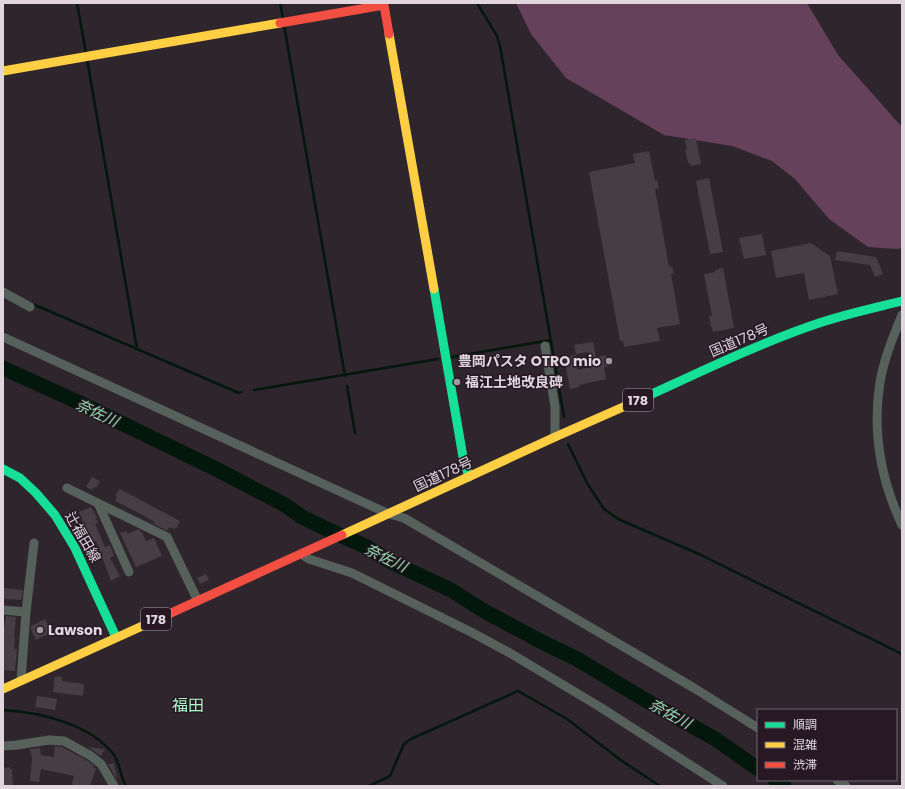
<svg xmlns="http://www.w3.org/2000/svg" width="905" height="789" font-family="Poppins,'Noto Sans JP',sans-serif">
<rect width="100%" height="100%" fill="#2f262d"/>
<!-- forest -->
<path fill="#65415c" d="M516 3H807L838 55 902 127V248L897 249 868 247 829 219 795 179 772 161 732 146 664 135 566 78 531 34Z"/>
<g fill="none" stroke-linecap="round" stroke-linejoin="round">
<!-- stream -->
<path stroke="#04170c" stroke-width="2.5" d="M77 3 86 53
M280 3 283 18
M477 3 497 36 500 46 564 417
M284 25 345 376
M87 59 137 349
M35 305 239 393 241 392
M452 357 551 340
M347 386 355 433
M254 390 438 359
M568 444 587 483 604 509 618 519 699 554 902 654
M3 710C39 712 91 724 114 755 120 763 120 776 126 786
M369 786 390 776 404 744 411 739 518 691 567 719 622 761 660 786"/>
<!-- river -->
<path stroke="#04170c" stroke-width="15" d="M3 368 78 402 214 468 285 505 302 517 335 533 365 546 391 562 451 590 484 611 540 641 577 659 642 698 717 740 758 769
M775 780 784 786"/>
</g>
<!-- building -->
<path fill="#463e44" d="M696 138 701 164 691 166 690 163H688L685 149H687L685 140Z
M649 151 655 181 657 180 659 188 655 189 669 267 672 266 674 273 671 274 680 324 657 328 660 341 624 347 623 341H620L589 172 635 163 633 154Z
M709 178 723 252 710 254 696 181Z
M762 234 766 255 744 259 739 238Z
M811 243 830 256 838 294 809 300 804 273 776 278 771 251Z
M837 251 876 257 883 274 875 277 870 265 835 260Z
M723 268 734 328 713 332 712 327H711L709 316H712L704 274 715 272V270Z
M593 342 596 357 606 355 607 357 612 356 613 365 604 367 606 379 579 385V387L570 389 564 357 576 355 578 370 591 367 588 352 576 354 574 345Z
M92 477 100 481 96 488 94 487 92 490 86 487Z
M120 489 180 521 176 529 174 528V529L169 527 167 531 152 523 155 522 137 512 115 501 117 497 115 496Z
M91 507 97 517 96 518 98 523 95 524 105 547 110 545 114 556 110 558 120 576 111 581 96 541 92 542 79 512Z
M138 529 142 532 146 541 154 538 162 556 136 567 120 533 126 531 127 533H129Z
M206 574 209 580 200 584 197 578Z
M3 588 23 590 21 600 3 599Z
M6 616 16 617 14 637 15 638 14 649H17L15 671 3 670V628H4Z
M45 619 52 632 36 640 31 630V626Z
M55 676 62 677V681L84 684 83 696 53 692Z
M37 696 57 699 55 710 35 707Z
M55 746 62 747 88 761 94 766 93 768H96L90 786H76L72 784 74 776 41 769 39 782 30 781 32 759 30 749 40 748 41 755 54 757Z
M88 747 105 749 101 756Z
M114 763 117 777 116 778 108 764Z
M10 767V769H12L13 786H3V768Z"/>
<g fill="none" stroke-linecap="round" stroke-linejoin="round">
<!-- street -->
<path stroke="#57615b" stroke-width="9" d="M3 292 30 307
M902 315C893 337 884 359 880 382 872 432 881 480 902 525
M3 337 389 514 404 518 694 688 758 728
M545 346 555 407V437
M67 488 167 537 198 601
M98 503 129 572
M301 554 309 559 352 573 473 633 510 653 600 707 723 786
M3 610 26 612
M21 680 26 612 34 543
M3 746 17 745 49 740 64 741 91 756 101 764 114 786
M837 780 846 786"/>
<!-- fast -->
<path stroke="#16e098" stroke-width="9" d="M434 289 463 457 469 477
M639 400C698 373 757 344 819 323 846 314 874 308 902 301
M3 469 20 478 36 493 55 515 75 548 116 637"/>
<!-- slow -->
<path stroke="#ffcf43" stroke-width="9" d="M389 34 434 289
M3 71 280 23
M342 535 555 437 639 400
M3 689 149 623"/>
<!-- jam -->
<path stroke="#f24e42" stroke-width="9" d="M280 23 384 5 389 34
M149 623 342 535"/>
</g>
<!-- markers -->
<g fill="#a3989f" stroke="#281824" stroke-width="1.5">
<circle cx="609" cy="361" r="4"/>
<circle cx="457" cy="382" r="4"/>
<circle cx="40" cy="630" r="4"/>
</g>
<g text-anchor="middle" stroke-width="3" stroke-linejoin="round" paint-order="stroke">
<!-- shield labels -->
<g fill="#281824" stroke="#aa9da6" stroke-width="1">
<rect x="623" y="389" width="30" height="22" rx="3"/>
<rect x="141" y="608" width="30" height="22" rx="3"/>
</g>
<g font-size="13" font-weight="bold" fill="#e1d6dd">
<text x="638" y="405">178</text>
<text x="156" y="624">178</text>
</g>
<!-- street labels -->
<g font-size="14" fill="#e1d6dd" stroke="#281824">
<text transform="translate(739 340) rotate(-23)" y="5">国道178号</text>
<text transform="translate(443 474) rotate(-25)" y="5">国道178号</text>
<text transform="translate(83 537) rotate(60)" y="5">辻福田線</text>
</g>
<!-- poi labels -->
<g font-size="14" font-weight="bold" fill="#e1d6dd" stroke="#281824" text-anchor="start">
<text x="601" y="366" text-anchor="end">豊岡パスタ OTRO mio</text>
<text x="465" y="387">福江土地改良碑</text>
<text x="48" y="635">Lawson</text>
</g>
<!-- water labels -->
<g font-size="15" font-style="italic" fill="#91deb0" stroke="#281824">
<text transform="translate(97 413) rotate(25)" y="5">奈佐川</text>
<text transform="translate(386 558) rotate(26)" y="5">奈佐川</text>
<text transform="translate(670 714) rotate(29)" y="5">奈佐川</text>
</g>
<!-- quarter labels -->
<g font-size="16" fill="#aaf8c9" stroke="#281824">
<text x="188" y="711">福田</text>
</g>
</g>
<!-- border -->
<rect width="905" height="789" fill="none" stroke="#e1d6dd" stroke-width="8"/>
<!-- legend -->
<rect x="757" y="709" width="140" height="72" fill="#281824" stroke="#72646e"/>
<rect x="765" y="722" width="20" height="6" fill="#16e098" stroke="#72646e"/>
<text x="793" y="729" font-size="12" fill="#e1d6dd">順調</text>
<rect x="765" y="742" width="20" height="6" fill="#ffcf43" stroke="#72646e"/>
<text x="793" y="749" font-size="12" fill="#e1d6dd">混雑</text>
<rect x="765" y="762" width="20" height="6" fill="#f24e42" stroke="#72646e"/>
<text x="793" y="769" font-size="12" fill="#e1d6dd">渋滞</text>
</svg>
